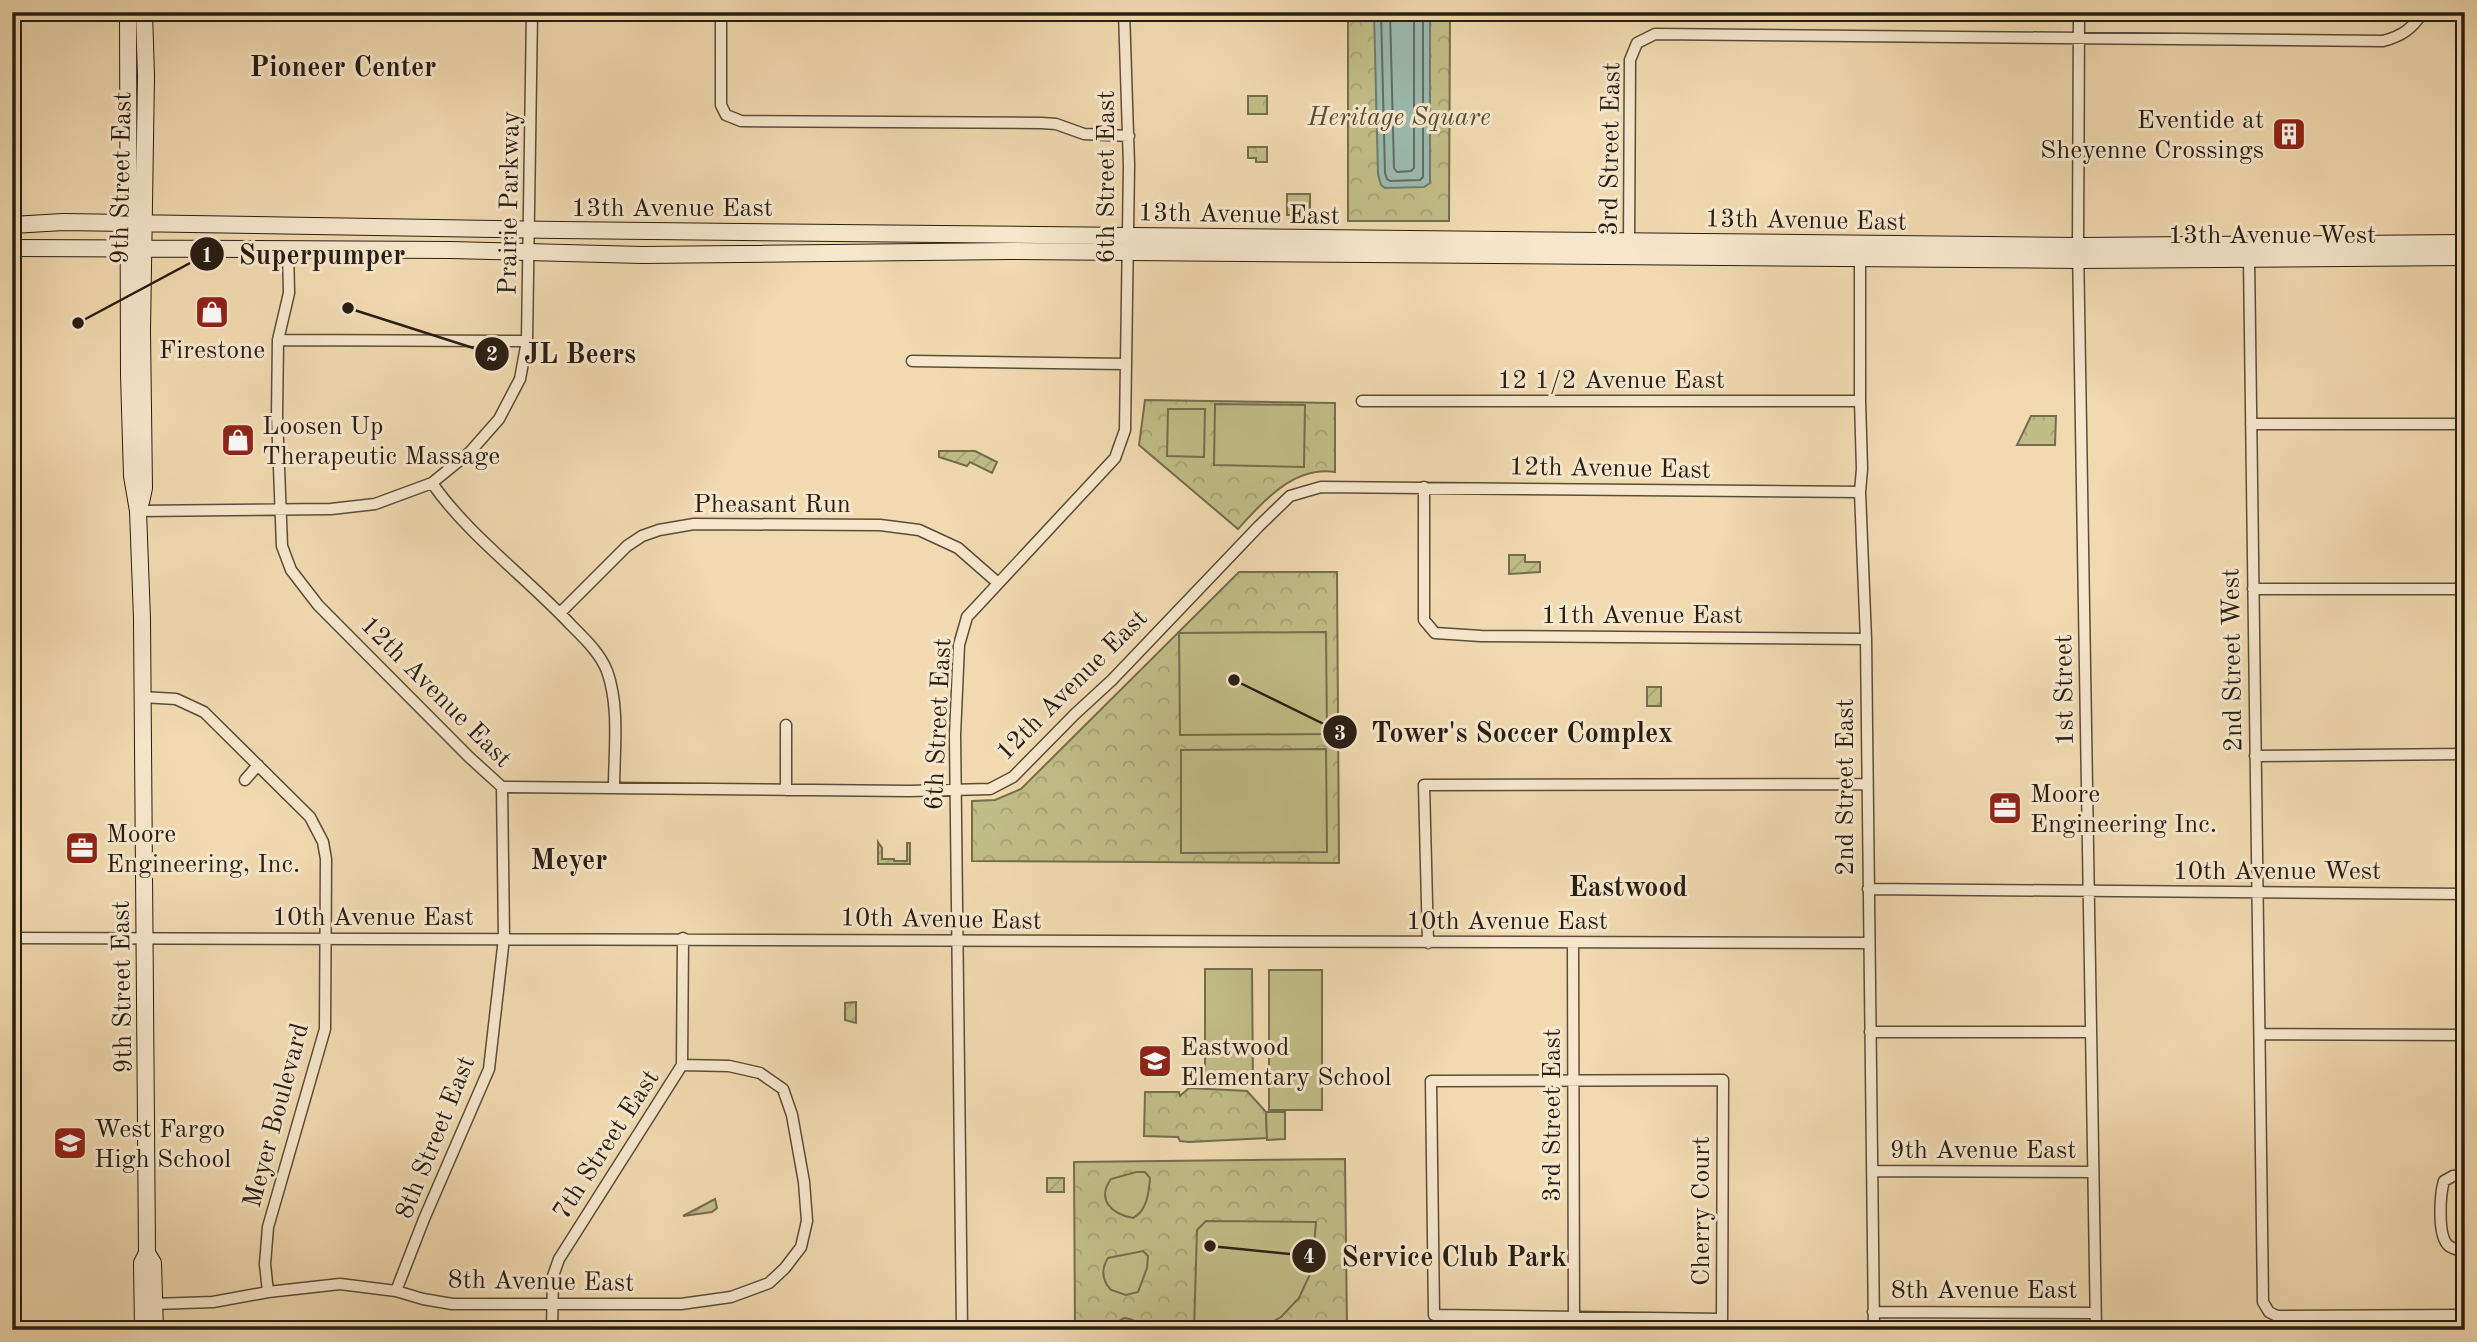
<svg xmlns="http://www.w3.org/2000/svg" width="2477" height="1342" font-family="'Old Standard TT',serif">
<defs>
<pattern id="park-crowns" width="20" height="18" patternUnits="userSpaceOnUse" patternTransform="scale(1.75)"><rect width="20" height="18" fill="#c1bd87"/><path d="M2 6a3 3 0 1 1 6 0M12 15a3 3 0 1 1 6 0" fill="none" stroke="#a6a274"/></pattern>
<pattern id="garden-furrows" width="10" height="10" patternUnits="userSpaceOnUse" patternTransform="scale(1.75)"><rect width="10" height="10" fill="#c1bd87"/><path d="M-1 1l2-2M0 10L10 0M9 11l2-2" fill="none" stroke="#a6a274"/></pattern>
</defs>
<rect width="100%" height="100%" fill="#f1dab0"/>
<filter id="stains"><feTurbulence type="fractalNoise" baseFrequency=".00286" numOctaves="4"/><feColorMatrix values="0 0 0 0 .2 0 0 0 0 .09 0 0 0 0 .02 0 0 0 .5 -.17"/></filter>
<radialGradient id="worn" r=".72"><stop offset=".6" stop-color="#630" stop-opacity="0"/><stop offset="1" stop-color="#630" stop-opacity=".3"/></radialGradient>
<!-- park -->
<path fill="url(#park-crowns)" stroke="#746e4d" stroke-width="2" d="M1348 12H1450L1449 221H1348Z
M1248 96H1267V114H1248Z
M1248 147H1267V162H1256V158H1248Z
M1145 400 1335 403V472C1294 466 1263 501 1238 529L1139 445Z
M2031 416H2056L2055 445H2017Z
M1239 572H1337L1339 863 972 861V801L995 800 1021 789Z
M1189 1088 1247 1091 1266 1112 1267 1138 1189 1142 1180 1141 1178 1137 1144 1136 1145 1092H1179L1180 1096Z
M1345 1159 1347 1330H1075L1074 1162Z"/>
<!-- garden -->
<path fill="url(#garden-furrows)" stroke="#746e4d" stroke-width="2" d="M939 451H975L997 462 992 473 970 462 967 466 939 457Z
M1509 555H1525V562H1540V572L1509 574Z
M1647 687H1661V706H1647Z
M878 842 882 848V859H894V861H907V843H910V864H878Z
M856 1002V1023L845 1020V1003Z
M1047 1178H1064V1192H1047Z
M715 1199 717 1208 712 1212 683 1216Z"/>
<!-- pitch -->
<path fill="#c1bd87" stroke="#746e4d" stroke-width="2" d="M1287 194H1310V215H1287Z
M1215 404 1305 405 1304 467 1214 465Z
M1168 409H1205L1204 457 1167 456Z
M1326 632 1327 734 1180 735 1179 633Z
M1326 749 1327 852 1181 853V750Z
M1205 969H1252L1253 1084H1205Z
M1269 970H1322V1110H1269Z
M1266 1112H1285V1139L1267 1140Z
M1136 1172H1145L1150 1178C1149 1192 1147 1211 1133 1218 1112 1214 1096 1200 1111 1179Z
M1206 1221 1316 1222 1312 1270 1299 1298 1281 1317 1258 1330H1194L1197 1230Z
M1143 1251 1148 1256 1147 1268 1138 1292 1126 1295 1111 1290C1102 1280 1101 1269 1108 1258Z
M1124 1318C1133 1319 1137 1321 1139 1330H1104Z"/>
<!-- water -->
<path fill="#9bbaaf" stroke="#6d7c71" stroke-width="2" d="M1374 12H1430V183L1424 187 1385 188 1381 185 1378 174Z"/>
<g fill="none" stroke-linecap="round" stroke-linejoin="round">
<!-- shore -->
<path stroke="#626c61" stroke-width="2" d="M1381 12 1385 173 1387 179 1390 181 1420 180 1423 177V12
M1390 12 1394 168 1397 172 1411 171 1414 168V12"/>
<!-- street casing -->
<g stroke="#5a4d3a" stroke-width="13">
<path id="street" d="M721 12V105L726 115 741 121 1042 123 1056 124 1084 134 1129 136
M2079 12 2078 246 2096 1330
M1629 247 1630 60 1637 43 1655 34 2383 41C2402 36 2412 29 2423 12
M288 249 289 293 278 340 277 415 282 546 291 570 318 605 469 757 502 787 909 791 990 789 1013 777 1075 714 1112 680 1259 526 1290 496 1321 487 1860 492
M1860 251V401L1862 469 1860 492 1866 639 1874 1330
M2249 258 2263 1302 2269 1312 2277 1316 2465 1315
M278 340 527 341
M912 361 1126 364
M1362 401H1860
M2251 424H2465
M432 483C468 535 527 578 571 625 584 638 600 653 607 671 620 707 614 751 614 788
M1424 487V620L1435 633 1481 636 1866 639
M138 511 331 509 375 504 432 483 470 452 499 419 520 379 527 341 532 12
M2253 589H2465
M560 613 627 546 642 536 659 530 694 524 880 525 919 530 958 548 998 583
M142 697 176 699 204 712 310 817 323 842 326 859 325 1029 268 1227 265 1264 268 1292
M786 725V790
M2255 756 2465 754
M245 780 258 765
M1868 889 2465 894
M12 938 1869 943
M1428 943 1424 785 1867 784
M1573 943 1574 1330
M1870 1032H2090
M2260 1034 2465 1035
M1723 1080 1722 1319 1434 1315 1431 1081Z
M1872 1171 2093 1172
M2465 1175 2453 1176 2444 1181C2440 1194 2437 1237 2449 1246 2453 1249 2460 1250 2465 1252
M396 1291 424 1219 489 1069 504 938 502 787
M154 1304 213 1302 268 1292 340 1284 396 1291 423 1299 452 1304H681L731 1297 769 1283 785 1268 801 1247 807 1221 804 1182 792 1115 783 1089 760 1073 729 1066 682 1065
M1873 1312 2095 1313
M552 1330 553 1276 559 1259 682 1065 683 938
M962 1330 955 735 959 645 967 617 1115 458 1125 430 1129 165 1124 12"/>
</g>
<!-- secondary casing -->
<g stroke="#281e13" stroke-width="18">
<path id="secondary" d="M128 12 129 375 132 476 138 511 142 619 147 1253 142 1263 143 1330
M12 225 63 222 559 230 2078 246 2465 243
M12 248 451 250 642 255 1011 251 2079 260 2465 257
M141 502 144 488 142 331 146 76 144 12
M147 1253 153 1263 155 1330"/>
</g>
<!-- street -->
<use href="#street" stroke="#f6e7cc" stroke-width="10"/>
<!-- secondary -->
<use href="#secondary" stroke="#f6e7cc" stroke-width="16"/>
</g>
<!-- icons -->
<defs>
<g id="building-square" transform="scale(1.75)"><rect x="-9" y="-9" width="18" height="18" rx="4" fill="#8f2418" stroke="#f6e7cc"/><path d="M-4-6H4V6H1V3H-1V6H-4ZM-2.5-4.3h1.7v1.8h-1.7ZM.8-4.3h1.7v1.8H.8ZM-2.5-1h1.7V.8h-1.7ZM.8-1h1.7V.8H.8Z" fill="#fff"/></g>
<g id="shop-square" transform="scale(1.75)"><rect x="-9" y="-9" width="18" height="18" rx="4" fill="#8f2418" stroke="#f6e7cc"/><path d="M-5-2.5h2.3a2.7 3.5 0 0 1 5.4 0H5L5.5 6h-11ZM-1.5-2.5h3a1.5 2.3 0 0 0-3 0Z" fill="#fff"/></g>
<g id="office-square" transform="scale(1.75)"><rect x="-9" y="-9" width="18" height="18" rx="4" fill="#8f2418" stroke="#f6e7cc"/><path d="M-6-3h4V-5.5h4V-3h4V5H-6ZM-1-4.5V-3h2v-1.5ZM-6 0V1H6V0Z" fill="#fff"/></g>
<g id="school-square" transform="scale(1.75)"><rect x="-9" y="-9" width="18" height="18" rx="4" fill="#8f2418" stroke="#f6e7cc"/><path d="M0-5L7-2L0 1L-7-2ZM-4 1L0 2.5L4 1V4Q0 6-4 4Z" fill="#fff"/></g>
</defs>
<g fill-rule="evenodd">
<use href="#building-square" x="2289" y="134"/>
<use href="#shop-square" x="212" y="312"/>
<use href="#shop-square" x="238" y="440"/>
<use href="#office-square" x="2005" y="808"/>
<use href="#office-square" x="82" y="848"/>
<use href="#school-square" x="1155" y="1061"/>
<use href="#school-square" x="70" y="1143"/>
</g>
<g text-anchor="middle" stroke-width="6" stroke-linejoin="round" paint-order="stroke">
<!-- park labels -->
<g font-size="26" font-style="italic" fill="#564e36" stroke="#f6e7cc">
<text x="1399" y="125">Heritage Square</text>
</g>
<!-- poi labels -->
<g font-size="26" fill="#281e13" stroke="#f6e7cc" text-anchor="start">
<text x="2264" y="128" text-anchor="end">Eventide at<tspan x="2264" dy="30">Sheyenne Crossings</tspan></text>
<text x="212" y="358" text-anchor="middle">Firestone</text>
<text x="262" y="434">Loosen Up<tspan x="262" dy="30">Therapeutic Massage</tspan></text>
<text x="2030" y="802">Moore<tspan x="2030" dy="30">Engineering Inc.</tspan></text>
<text x="106" y="842">Moore<tspan x="106" dy="30">Engineering, Inc.</tspan></text>
<text x="1180" y="1055">Eastwood<tspan x="1180" dy="30">Elementary School</tspan></text>
<text x="94" y="1137">West Fargo<tspan x="94" dy="30">High School</tspan></text>
</g>
<!-- street labels -->
<g font-size="26" fill="#281e13" stroke="#f6e7cc">
<text transform="translate(1609 149) rotate(-89)" y="9">3rd Street East</text>
<text transform="translate(1105 177) rotate(-90)" y="9">6th Street East</text>
<text transform="translate(120 178) rotate(-89)" y="9">9th Street East</text>
<text transform="translate(508 203) rotate(-89)" y="9">Prairie Parkway</text>
<text x="672" y="216">13th Avenue East</text>
<text transform="translate(1239 213) rotate(1)" y="9">13th Avenue East</text>
<text transform="translate(1806 219) rotate(1)" y="9">13th Avenue East</text>
<text x="2272" y="243">13th Avenue West</text>
<text x="1611" y="388">12 1/2 Avenue East</text>
<text transform="translate(1610 467) rotate(1)" y="9">12th Avenue East</text>
<text x="772" y="512">Pheasant Run</text>
<text x="1642" y="623">11th Avenue East</text>
<text transform="translate(2231 660) rotate(-91)" y="9">2nd Street West</text>
<text transform="translate(1071 684) rotate(-45)" y="9">12th Avenue East</text>
<text transform="translate(2063 690) rotate(-91)" y="9">1st Street</text>
<text transform="translate(437 691) rotate(45)" y="9">12th Avenue East</text>
<text transform="translate(937 724) rotate(-87)" y="9">6th Street East</text>
<text transform="translate(1844 787) rotate(-90)" y="9">2nd Street East</text>
<text x="2277" y="879">10th Avenue West</text>
<text x="373" y="925">10th Avenue East</text>
<text transform="translate(941 918) rotate(1)" y="9">10th Avenue East</text>
<text x="1507" y="929">10th Avenue East</text>
<text transform="translate(121 987) rotate(-91)" y="9">9th Street East</text>
<text transform="translate(275 1115) rotate(-75)" y="9">Meyer Boulevard</text>
<text transform="translate(1551 1115) rotate(-90)" y="9">3rd Street East</text>
<text transform="translate(434 1137) rotate(-68)" y="9">8th Street East</text>
<text transform="translate(605 1144) rotate(-57)" y="9">7th Street East</text>
<text x="1983" y="1158">9th Avenue East</text>
<text transform="translate(1700 1211) rotate(-90)" y="9">Cherry Court</text>
<text transform="translate(541 1280) rotate(1)" y="9">8th Avenue East</text>
<text x="1984" y="1298">8th Avenue East</text>
</g>
<!-- neighbourhood labels -->
<g font-size="28" font-weight="bold" fill="#281e13" stroke="#f6e7cc">
<text x="343" y="76">Pioneer Center</text>
<text x="569" y="869">Meyer</text>
<text x="1628" y="896">Eastwood</text>
</g>
</g>
<!-- callouts -->
<path fill="none" stroke="#281e13" stroke-width="2.5" d="M78 323L207 254M348 308L492 354M1234 680L1340 732M1210 1246L1309 1256"/>
<g fill="#281e13" stroke="#f6e7cc" stroke-width="2.5">
<circle cx="78" cy="323" r="7"/>
<circle cx="348" cy="308" r="7"/>
<circle cx="1234" cy="680" r="7"/>
<circle cx="1210" cy="1246" r="7"/>
<circle cx="207" cy="254" r="18"/>
<circle cx="492" cy="354" r="18"/>
<circle cx="1340" cy="732" r="18"/>
<circle cx="1309" cy="1256" r="18"/>
</g>
<g font-size="21" text-anchor="middle" font-weight="bold" fill="#fff">
<text x="207" y="262">1</text>
<text x="492" y="361">2</text>
<text x="1340" y="740">3</text>
<text x="1309" y="1263">4</text>
</g>
<g font-size="28" text-anchor="middle" font-weight="bold" fill="#281e13" stroke="#f6e7cc" stroke-width="6" stroke-linejoin="round" paint-order="stroke">
<text x="322" y="264">Superpumper</text>
<text x="580" y="363">JL Beers</text>
<text x="1522" y="742">Tower's Soccer Complex</text>
<text x="1454" y="1266">Service Club Park</text>
</g>
<!-- margin -->
<rect width="2477" height="1342" fill="none" stroke="#f1dab0" stroke-width="42"/>
<rect x="14" y="14" width="2449" height="1314" fill="none" stroke="#281e13" stroke-width="3.5"/>
<rect x="21" y="21" width="2435" height="1300" fill="none" stroke="#281e13" stroke-width="2"/>
<rect width="100%" height="100%" filter="url(#stains)"/>
<rect width="100%" height="100%" fill="url(#worn)"/>
</svg>
